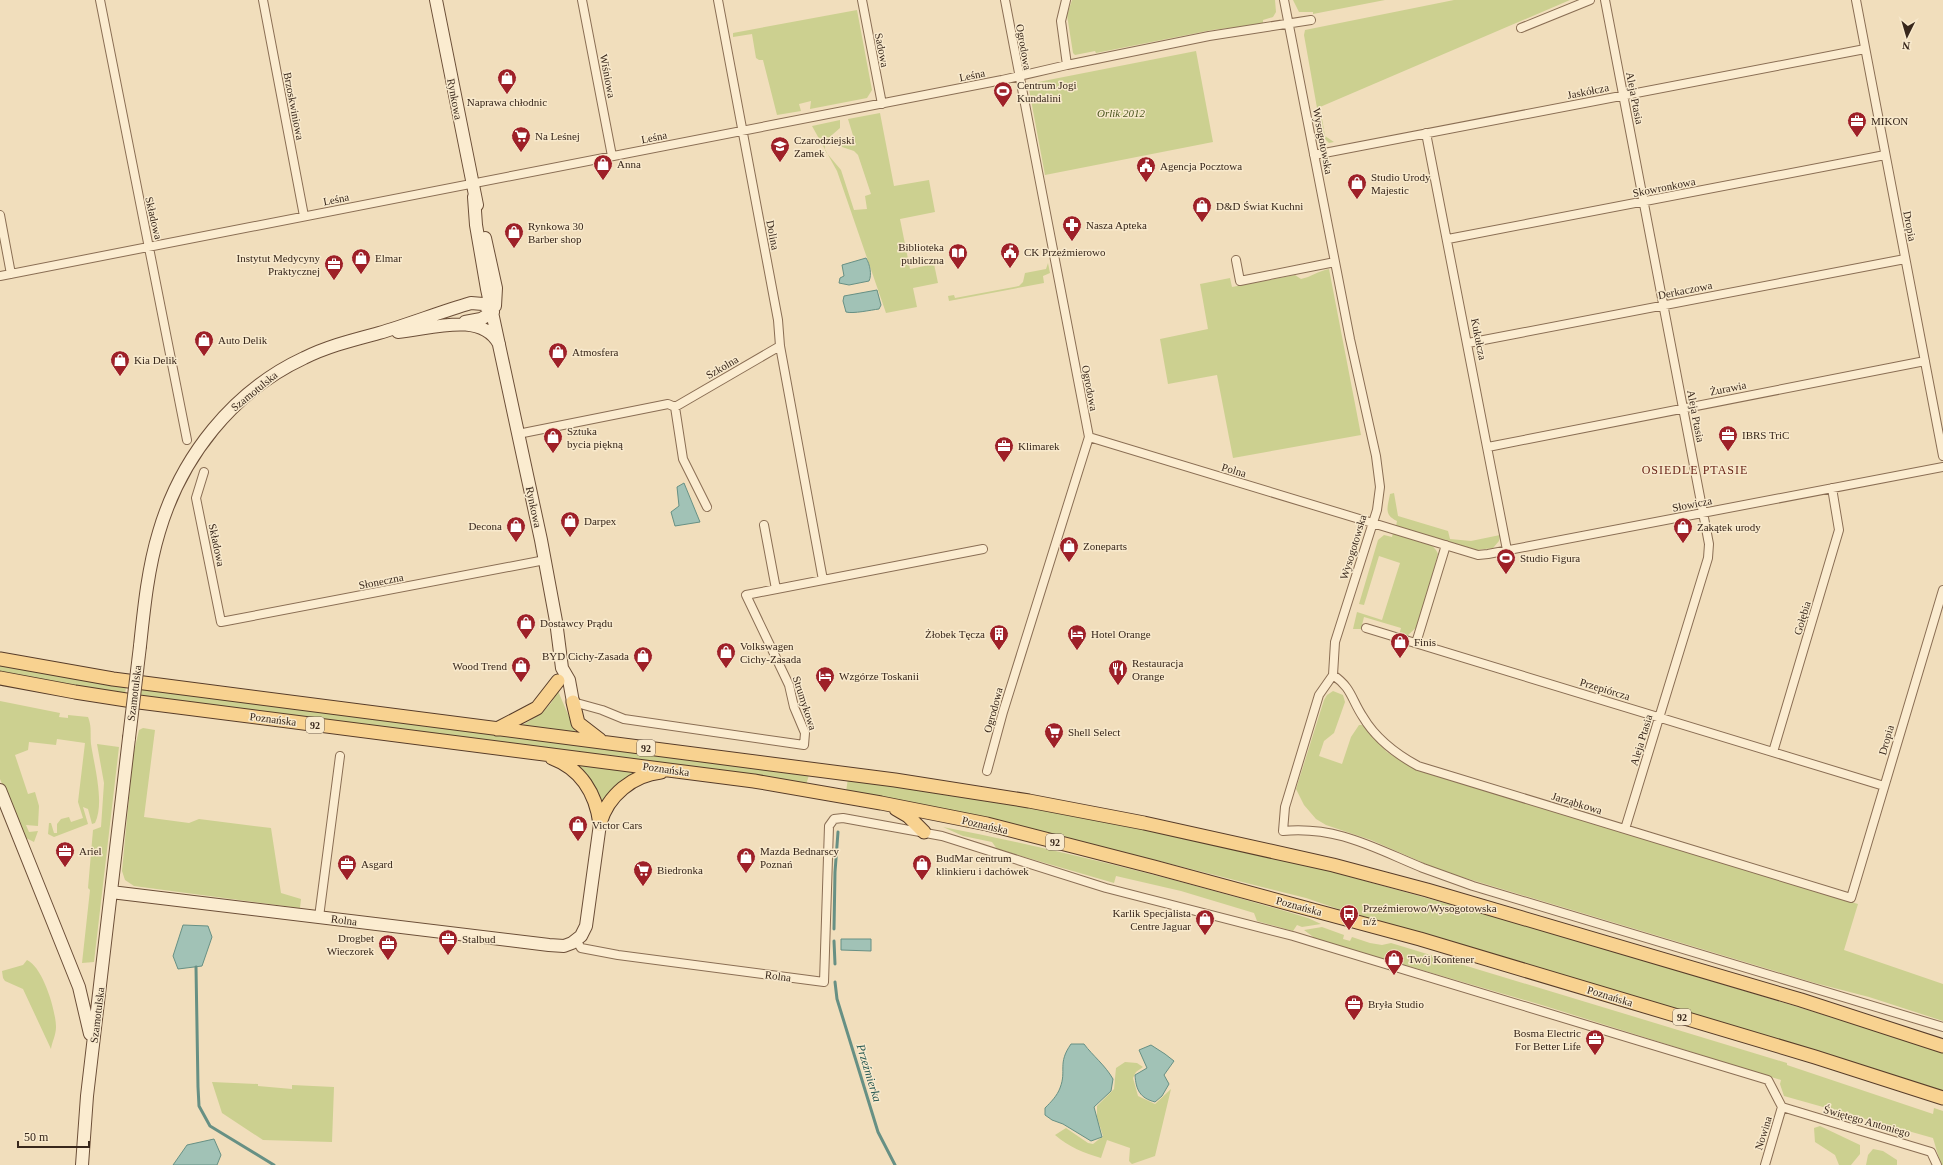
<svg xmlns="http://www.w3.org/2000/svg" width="1943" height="1165" font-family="'Times New Roman',serif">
<rect width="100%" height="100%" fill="#f1debc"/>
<!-- green -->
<path fill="#ccd090" d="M1072 0H1275L1276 12 1273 17 1263 20V24L1212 30 1096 53 1095 51 1075 55 1073 53 1067 15Z
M1293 0H1385L1313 14V12H1299Z
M1454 0H1570L1320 107 1325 136 1334 142 1329 143 1322 136 1304 35 1305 30Z
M857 10 872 90 867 98 810 109 811 101 799 104 801 111 777 115 763 60H759L756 58 752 34 733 37V33Z
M1196 51 1213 142 1045 175 1028 84Z
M880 113 894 186 929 180 935 212 900 219 910 269 934 264 938 283 913 288 917 307 886 313 837 171 812 126 840 120V128L825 141V151L841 170 854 210 867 209 865 196 871 194 858 155 854 151 842 147 840 144H833L838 137 840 144 855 142 848 119Z
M1048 263 1050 273 1043 276 1044 283 949 301 948 296 954 295 955 298 1019 286 1023 282 1025 273 1046 269Z
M1329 269 1361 435 1233 458 1217 375 1168 384 1160 339 1208 329 1200 284 1230 278 1232 287 1295 275 1301 279C1311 277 1318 271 1329 269Z
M1394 493 1398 516 1448 531 1450 539 1471 541 1500 535 1499 541 1493 548 1477 550 1396 526 1397 521C1383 515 1388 506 1390 494Z
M1393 533C1407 537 1433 539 1438 554L1418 626 1408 635H1399L1401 628 1364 617 1361 629H1353L1357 612 1382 620 1400 563 1379 556 1364 605 1359 604 1378 540 1384 535 1392 537Z
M0 665 126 687 125 695 0 673Z
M141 689 809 775 806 785 140 697Z
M558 691 576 733 521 726 542 713 551 703Z
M1333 691 1343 695 1345 702 1334 733 1324 741 1319 756 1342 764 1351 737 1359 725H1362L1387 752 1416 770 1858 904 1844 950 1943 984V1021L1869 997 1815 983 1442 871 1371 840 1326 825 1316 819 1304 805 1296 789 1324 700 1327 695Z
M0 701 60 713 59 717 68 718V715L88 717C92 727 90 733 91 744 94 765 105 803 95 823L92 824 88 809 83 807 88 824 54 837 48 834 49 823H51L54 833H57V824L61 819 69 817 71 822 83 818 78 802 85 743 57 739 56 745 29 742 28 750 15 755 28 794 35 792 39 806 38 826 26 825 29 832 38 831 34 842 24 837 0 779Z
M143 728 155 730 144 817 189 823 199 819 271 828 281 893 301 899 300 908 134 886 125 880 122 871 133 756 139 730Z
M97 744 119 747 94 962 82 963 90 890 88 888 93 830 101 827 104 783Z
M576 764 635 772 620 783 603 802 591 780Z
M848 778 958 794 1070 815 1208 843 1333 872 1563 936 1943 1051V1093L1341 910 1306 898 1072 839 983 818 846 792Z
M943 827C1066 851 1187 882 1308 918L1321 924 1302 927 1297 925 1293 931 1257 921 1254 913 1181 891 1116 876 1114 883 997 849 992 842 963 836Z
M1322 927 1344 935 1343 939 1350 941 1352 937 1370 943 1382 945 1391 943 1787 1063V1065L1933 1114 1934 1108 1943 1111V1165H1941L1933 1138 1784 1096 1780 1084 1781 1080 1545 1006 1316 939 1304 930Z
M27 960C43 967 56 1011 56 1027 56 1035 52 1042 51 1049L23 989 5 981 3 978 2 971 23 965Z
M1125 1062 1137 1063 1143 1067 1136 1072 1133 1078 1138 1096 1155 1104 1171 1089 1155 1156 1132 1164 1129 1161 1130 1148 1107 1140 1101 1158C1084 1153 1069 1147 1055 1135L1066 1128 1088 1143 1093 1144 1103 1136 1097 1117V1106L1114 1089 1116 1068Z
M212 1082 258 1084V1086L292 1089V1085L334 1087 332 1142 263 1140 222 1113Z
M1820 1126 1860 1145V1154L1851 1165H1839L1835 1155 1815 1142 1814 1128Z
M1873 1149 1883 1151 1897 1160V1165H1866L1868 1155Z"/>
<!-- water -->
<path fill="#a1c2b6" stroke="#679084" d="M866 258C870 264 872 275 869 281L849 285 839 283 840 278 844 276 842 265Z
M877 290 881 305 879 309C871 310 853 314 846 312L843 301 844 296Z
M684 483 700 522 675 526 671 512 679 506 677 487Z
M183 925 208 926 212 937 202 966 178 969 173 956Z
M841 939H871V951L841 950Z
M1071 1044H1084C1093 1056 1105 1065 1113 1079L1111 1091 1094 1107 1102 1137 1091 1141 1063 1124 1052 1120 1045 1115V1108C1051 1102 1057 1096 1060 1088 1067 1070 1057 1064 1071 1044Z
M1151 1045 1165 1054 1174 1061 1164 1075 1169 1084 1162 1096 1155 1102C1140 1098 1136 1090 1135 1075L1147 1068 1139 1050Z
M214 1139 221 1155 217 1165H173L187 1145Z"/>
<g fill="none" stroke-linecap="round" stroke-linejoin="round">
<!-- stream -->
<path stroke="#679084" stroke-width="3" d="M834 929 835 872 838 832
M834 941 835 964
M196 967 198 1087 199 1106 210 1126 274 1165
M835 982 837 999 878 1132 895 1165"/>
<!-- street casing -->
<g stroke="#8a6e54" stroke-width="10">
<path id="street" d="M100 0 187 440
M263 0 304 216
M582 0 612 156
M718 0 778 320 780 346 823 580
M862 0 882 104
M1066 0 1061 21 1067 65
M1284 0 1350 339 1376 456 1380 487 1377 510 1335 642 1333 675 1319 695 1285 807 1283 831C1338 826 1374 848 1423 868 1440 874 1456 880 1473 886L1943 1027
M1605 0 1709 544 1708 558 1625 829
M1856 0 1943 456
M1521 28 1590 0
M1426 133 1507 550
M1314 155 1865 49
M0 215 11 274
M1448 239 1885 155
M1236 260 1240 281 1335 262
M0 276 1002 80 1067 65 1209 36 1311 20
M1468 343 1905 259
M675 407 780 346
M675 407 683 459 707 507
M518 434 668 404 675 407
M1089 437 1478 555 1488 554 1943 467
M1488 447 1925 361
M204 472 196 498 221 622 545 560
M764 525 776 589
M1366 628 1884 786
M1416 643 1446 545
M1333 675C1352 688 1351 699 1363 717 1376 739 1396 754 1418 766L1851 898 1943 590
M573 702 602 710 624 719 804 745 805 733 794 707 789 685 746 595 983 549
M1773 752 1839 530 1832 488
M987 771 1003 712 1089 437 1005 0
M319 917 340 756
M576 940 581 948 618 955 824 982 829 826 834 819 843 818 942 836 1106 888 1293 936 1768 1080 1782 1107
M1782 1107 1931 1152 1937 1165
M1765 1165 1782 1107"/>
</g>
<!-- secondary casing -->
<g stroke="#6c4f38" stroke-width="14">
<path id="secondary" d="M436 0 477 205
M474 197 476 225 487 289 541 540 556 621 562 668 569 680 573 702
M485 238 496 288 495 306
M465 322 481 319 493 312
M398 332C428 330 481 310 499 344
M140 646C144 608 148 568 159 532 181 457 233 391 304 358 328 346 353 340 379 333 410 324 440 312 471 303L483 304 493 312
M0 790 79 987 90 1034
M111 892 549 945 564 946 572 943 581 936 586 926 600 824
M82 1165 87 1096 129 738"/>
</g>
<!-- primary casing -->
<g stroke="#573c29" stroke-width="15">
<path id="primary" d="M0 659 113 679 895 780 1029 801 1144 823 1333 865 1427 890 1801 1000 1943 1046
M0 678 75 692 139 702 754 781 881 803 987 824 1154 867 1420 939 1815 1057 1943 1098
M573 702 578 723 600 740
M497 729 537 708 558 681
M552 758C581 769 596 794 600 824
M896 809 908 816 924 832
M600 823C608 795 633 775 661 772"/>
</g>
<!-- street -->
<use href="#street" stroke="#fbecd0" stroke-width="8"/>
<!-- secondary -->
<use href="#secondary" stroke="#fbecd0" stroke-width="12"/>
<!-- primary -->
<use href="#primary" stroke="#f8d290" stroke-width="13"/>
<!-- secondary-bridge casing -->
<g stroke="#6c4f38" stroke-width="14" stroke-linecap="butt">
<path id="secondary-bridge" d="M129 738 140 646"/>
</g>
<!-- secondary-bridge -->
<use href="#secondary-bridge" stroke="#fbecd0" stroke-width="12"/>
</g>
<!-- icons -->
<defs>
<g id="shop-pin" transform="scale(1)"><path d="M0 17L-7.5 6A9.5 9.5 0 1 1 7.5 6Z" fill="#9e2028" stroke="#f8e9cc"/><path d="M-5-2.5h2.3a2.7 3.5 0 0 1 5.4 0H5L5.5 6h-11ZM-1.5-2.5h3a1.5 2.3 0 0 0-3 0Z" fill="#fff"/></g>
<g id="stadium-pin" transform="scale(1)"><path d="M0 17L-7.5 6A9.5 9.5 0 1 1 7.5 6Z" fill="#9e2028" stroke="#f8e9cc"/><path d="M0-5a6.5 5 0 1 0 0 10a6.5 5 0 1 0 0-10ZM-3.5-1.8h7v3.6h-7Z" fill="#fff"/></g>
<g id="office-pin" transform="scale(1)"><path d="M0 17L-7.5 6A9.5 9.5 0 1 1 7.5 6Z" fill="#9e2028" stroke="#f8e9cc"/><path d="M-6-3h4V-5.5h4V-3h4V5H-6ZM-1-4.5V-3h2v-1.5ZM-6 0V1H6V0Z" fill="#fff"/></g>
<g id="supermarket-pin" transform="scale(1)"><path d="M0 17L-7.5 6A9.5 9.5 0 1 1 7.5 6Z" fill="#9e2028" stroke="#f8e9cc"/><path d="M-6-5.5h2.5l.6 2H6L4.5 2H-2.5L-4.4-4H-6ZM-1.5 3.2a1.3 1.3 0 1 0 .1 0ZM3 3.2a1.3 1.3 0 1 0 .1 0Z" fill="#fff"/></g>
<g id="school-pin" transform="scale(1)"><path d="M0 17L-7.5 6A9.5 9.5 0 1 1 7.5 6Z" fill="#9e2028" stroke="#f8e9cc"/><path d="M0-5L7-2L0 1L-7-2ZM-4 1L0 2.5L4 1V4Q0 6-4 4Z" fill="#fff"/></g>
<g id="civic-pin" transform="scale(1)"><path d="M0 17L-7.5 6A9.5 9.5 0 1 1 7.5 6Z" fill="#9e2028" stroke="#f8e9cc"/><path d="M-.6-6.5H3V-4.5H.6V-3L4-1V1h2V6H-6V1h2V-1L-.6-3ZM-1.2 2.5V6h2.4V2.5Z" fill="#fff"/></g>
<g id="pharmacy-pin" transform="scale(1)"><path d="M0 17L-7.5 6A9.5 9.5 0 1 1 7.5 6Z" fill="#9e2028" stroke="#f8e9cc"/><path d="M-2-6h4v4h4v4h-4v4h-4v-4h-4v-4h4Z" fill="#fff"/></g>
<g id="library-pin" transform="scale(1)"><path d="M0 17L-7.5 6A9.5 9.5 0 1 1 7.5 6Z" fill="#9e2028" stroke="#f8e9cc"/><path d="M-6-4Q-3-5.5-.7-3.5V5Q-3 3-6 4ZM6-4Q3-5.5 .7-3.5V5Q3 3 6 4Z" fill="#fff"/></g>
<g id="building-pin" transform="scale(1)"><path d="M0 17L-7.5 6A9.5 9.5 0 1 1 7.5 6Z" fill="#9e2028" stroke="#f8e9cc"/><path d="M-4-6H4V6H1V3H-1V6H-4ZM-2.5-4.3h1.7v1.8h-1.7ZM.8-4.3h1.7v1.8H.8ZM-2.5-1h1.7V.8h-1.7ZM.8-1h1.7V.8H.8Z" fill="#fff"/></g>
<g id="hotel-pin" transform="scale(1)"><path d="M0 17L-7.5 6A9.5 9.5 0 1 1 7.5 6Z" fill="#9e2028" stroke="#f8e9cc"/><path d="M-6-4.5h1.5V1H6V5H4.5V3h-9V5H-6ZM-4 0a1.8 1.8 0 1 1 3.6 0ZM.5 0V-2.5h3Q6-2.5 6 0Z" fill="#fff"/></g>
<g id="restaurant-pin" transform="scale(1)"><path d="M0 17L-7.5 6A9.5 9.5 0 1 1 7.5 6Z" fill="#9e2028" stroke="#f8e9cc"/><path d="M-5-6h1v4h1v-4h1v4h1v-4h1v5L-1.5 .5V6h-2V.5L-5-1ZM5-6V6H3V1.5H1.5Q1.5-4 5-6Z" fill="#fff"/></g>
<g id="bus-pin" transform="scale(1)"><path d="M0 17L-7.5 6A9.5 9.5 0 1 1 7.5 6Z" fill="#9e2028" stroke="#f8e9cc"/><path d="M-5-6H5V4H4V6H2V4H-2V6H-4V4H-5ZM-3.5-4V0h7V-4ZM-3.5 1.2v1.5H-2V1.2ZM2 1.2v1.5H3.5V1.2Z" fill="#fff"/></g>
</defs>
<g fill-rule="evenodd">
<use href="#shop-pin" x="507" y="78"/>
<use href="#stadium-pin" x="1003" y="91"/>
<use href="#office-pin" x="1857" y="121"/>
<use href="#supermarket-pin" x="521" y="136"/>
<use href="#school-pin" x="780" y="146"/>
<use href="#shop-pin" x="603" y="164"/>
<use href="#civic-pin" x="1146" y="166"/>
<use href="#shop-pin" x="1357" y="183"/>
<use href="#shop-pin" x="1202" y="206"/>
<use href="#pharmacy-pin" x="1072" y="225"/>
<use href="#shop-pin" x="514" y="232"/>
<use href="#civic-pin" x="1010" y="252"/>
<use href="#library-pin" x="958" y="253"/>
<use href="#shop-pin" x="361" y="258"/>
<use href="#office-pin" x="334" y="264"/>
<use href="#shop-pin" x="204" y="340"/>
<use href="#shop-pin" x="558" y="352"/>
<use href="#shop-pin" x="120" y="360"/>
<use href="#office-pin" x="1728" y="435"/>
<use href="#shop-pin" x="553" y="437"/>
<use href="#office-pin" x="1004" y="446"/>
<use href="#shop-pin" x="570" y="521"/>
<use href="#shop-pin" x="516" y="526"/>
<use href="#shop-pin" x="1683" y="527"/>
<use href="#shop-pin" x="1069" y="546"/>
<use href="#stadium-pin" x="1506" y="558"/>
<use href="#shop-pin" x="526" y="623"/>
<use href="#building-pin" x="999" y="634"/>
<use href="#hotel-pin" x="1077" y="634"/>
<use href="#shop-pin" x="1400" y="642"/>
<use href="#shop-pin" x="726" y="652"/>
<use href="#shop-pin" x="643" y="656"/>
<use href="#shop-pin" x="521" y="666"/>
<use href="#restaurant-pin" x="1118" y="669"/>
<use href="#hotel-pin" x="825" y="676"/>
<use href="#supermarket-pin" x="1054" y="732"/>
<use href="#shop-pin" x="578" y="825"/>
<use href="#office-pin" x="65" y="851"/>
<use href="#shop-pin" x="746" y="857"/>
<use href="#office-pin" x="347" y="864"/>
<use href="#shop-pin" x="922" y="864"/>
<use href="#supermarket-pin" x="643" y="870"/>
<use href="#bus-pin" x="1349" y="914"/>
<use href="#shop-pin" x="1205" y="919"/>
<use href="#office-pin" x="448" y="939"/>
<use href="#office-pin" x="388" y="944"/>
<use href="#shop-pin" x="1394" y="959"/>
<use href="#office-pin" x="1354" y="1004"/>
<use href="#office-pin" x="1595" y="1039"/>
</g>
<g text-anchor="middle" stroke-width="3" stroke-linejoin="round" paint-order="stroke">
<!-- shield labels -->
<g fill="#f8e9cc" stroke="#726150" stroke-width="1">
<rect x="306" y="717" width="18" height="16" rx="3"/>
<rect x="637" y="740" width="18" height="16" rx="3"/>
<rect x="1046" y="834" width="18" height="16" rx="3"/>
<rect x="1673" y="1009" width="18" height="16" rx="3"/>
</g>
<g font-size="10" font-weight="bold" fill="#38271b">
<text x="315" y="729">92</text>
<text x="646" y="752">92</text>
<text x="1055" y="846">92</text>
<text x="1682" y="1021">92</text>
</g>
<!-- street labels -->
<g font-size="11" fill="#38271b" stroke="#f8e9cc">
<text transform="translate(1024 47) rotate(80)" y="4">Ogrodowa</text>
<text transform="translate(882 50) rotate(79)" y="4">Sadowa</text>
<text transform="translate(972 75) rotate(-11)" y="4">Leśna</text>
<text transform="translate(608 76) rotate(79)" y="4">Wiśniowa</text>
<text transform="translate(1588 91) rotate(-11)" y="4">Jaskółcza</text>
<text transform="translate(1635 98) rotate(79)" y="4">Aleja Ptasia</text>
<text transform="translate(455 99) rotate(79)" y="4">Rynkowa</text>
<text transform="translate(294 106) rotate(79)" y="4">Brzoskwiniowa</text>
<text transform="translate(654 137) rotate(-11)" y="4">Leśna</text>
<text transform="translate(1323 141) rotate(79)" y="4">Wysogotowska</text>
<text transform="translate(1664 187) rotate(-11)" y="4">Skowronkowa</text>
<text transform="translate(336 199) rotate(-11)" y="4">Leśna</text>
<text transform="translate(154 218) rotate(77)" y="4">Składowa</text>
<text transform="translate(1910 226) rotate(79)" y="4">Dropia</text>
<text transform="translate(773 235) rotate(79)" y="4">Dolina</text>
<text transform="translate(1685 290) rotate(-11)" y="4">Derkaczowa</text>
<text transform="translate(1479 339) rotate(79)" y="4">Kukułcza</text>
<text transform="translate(722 367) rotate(-30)" y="4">Szkolna</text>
<text transform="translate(1090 388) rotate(79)" y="4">Ogrodowa</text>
<text transform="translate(1728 388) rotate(-11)" y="4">Żurawia</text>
<text transform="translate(254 391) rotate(-39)" y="4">Szamotulska</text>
<text transform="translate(1696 416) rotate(79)" y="4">Aleja Ptasia</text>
<text transform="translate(1234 470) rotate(17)" y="4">Polna</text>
<text transform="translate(1692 504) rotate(-11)" y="4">Słowicza</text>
<text transform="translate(534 507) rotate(78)" y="4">Rynkowa</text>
<text transform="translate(217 545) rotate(78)" y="4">Składowa</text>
<text transform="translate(1353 547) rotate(-73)" y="4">Wysogotowska</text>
<text transform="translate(381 581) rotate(-11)" y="4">Słoneczna</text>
<text transform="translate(1802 618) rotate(-73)" y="4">Gołębia</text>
<text transform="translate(1605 689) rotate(17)" y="4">Przepiórcza</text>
<text transform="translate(134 693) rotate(-83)" y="4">Szamotulska</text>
<text transform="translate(805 703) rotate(72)" y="4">Strumykowa</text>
<text transform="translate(993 710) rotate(-75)" y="4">Ogrodowa</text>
<text transform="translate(273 719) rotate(7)" y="4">Poznańska</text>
<text transform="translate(1641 740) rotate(-73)" y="4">Aleja Ptasia</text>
<text transform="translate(1886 740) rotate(-74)" y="4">Dropia</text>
<text transform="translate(666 769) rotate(8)" y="4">Poznańska</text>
<text transform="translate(1577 803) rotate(17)" y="4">Jarząbkowa</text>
<text transform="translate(985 825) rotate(13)" y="4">Poznańska</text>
<text transform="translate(1299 906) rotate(15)" y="4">Poznańska</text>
<text transform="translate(344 920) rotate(7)" y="4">Rolna</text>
<text transform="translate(778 976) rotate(7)" y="4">Rolna</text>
<text transform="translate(1610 996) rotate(17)" y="4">Poznańska</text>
<text transform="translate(97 1015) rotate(-83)" y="4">Szamotulska</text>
<text transform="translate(1867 1121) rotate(16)" y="4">Świętego Antoniego</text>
<text transform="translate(1763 1133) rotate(-73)" y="4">Nowina</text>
</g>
<!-- poi labels -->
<g font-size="11" fill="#38271b" stroke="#f8e9cc" text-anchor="start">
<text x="1017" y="89">Centrum Jogi<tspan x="1017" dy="13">Kundalini</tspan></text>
<text x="507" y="106" text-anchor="middle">Naprawa chłodnic</text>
<text x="1871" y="125">MIKON</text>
<text x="535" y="140">Na Leśnej</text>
<text x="794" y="144">Czarodziejski<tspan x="794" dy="13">Zamek</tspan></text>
<text x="617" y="168">Anna</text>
<text x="1160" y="170">Agencja Pocztowa</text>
<text x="1371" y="181">Studio Urody<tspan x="1371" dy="13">Majestic</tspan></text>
<text x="1216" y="210">D&amp;D Świat Kuchni</text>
<text x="1086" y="229">Nasza Apteka</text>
<text x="528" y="230">Rynkowa 30<tspan x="528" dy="13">Barber shop</tspan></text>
<text x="944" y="251" text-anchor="end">Biblioteka<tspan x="944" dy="13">publiczna</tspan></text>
<text x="1024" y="256">CK Przeźmierowo</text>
<text x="320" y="262" text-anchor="end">Instytut Medycyny<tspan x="320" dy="13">Praktycznej</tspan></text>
<text x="375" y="262">Elmar</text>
<text x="218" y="344">Auto Delik</text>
<text x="572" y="356">Atmosfera</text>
<text x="134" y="364">Kia Delik</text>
<text x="567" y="435">Sztuka<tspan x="567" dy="13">bycia piękną</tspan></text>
<text x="1742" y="439">IBRS TriC</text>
<text x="1018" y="450">Klimarek</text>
<text x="584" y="525">Darpex</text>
<text x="502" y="530" text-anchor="end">Decona</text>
<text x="1697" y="531">Zakątek urody</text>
<text x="1083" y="550">Zoneparts</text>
<text x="1520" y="562">Studio Figura</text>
<text x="540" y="627">Dostawcy Prądu</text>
<text x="985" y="638" text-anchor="end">Żłobek Tęcza</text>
<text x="1091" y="638">Hotel Orange</text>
<text x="1414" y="646">Finis</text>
<text x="740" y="650">Volkswagen<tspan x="740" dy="13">Cichy-Zasada</tspan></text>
<text x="629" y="660" text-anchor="end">BYD Cichy-Zasada</text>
<text x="1132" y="667">Restauracja<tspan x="1132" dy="13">Orange</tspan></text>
<text x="507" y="670" text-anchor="end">Wood Trend</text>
<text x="839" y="680">Wzgórze Toskanii</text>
<text x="1068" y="736">Shell Select</text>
<text x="592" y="829">Victor Cars</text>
<text x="79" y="855">Ariel</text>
<text x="760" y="855">Mazda Bednarscy<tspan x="760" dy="13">Poznań</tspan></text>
<text x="936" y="862">BudMar centrum<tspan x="936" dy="13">klinkieru i dachówek</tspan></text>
<text x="361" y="868">Asgard</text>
<text x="657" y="874">Biedronka</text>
<text x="1363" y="912">Przeźmierowo/Wysogotowska<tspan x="1363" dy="13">n/ż</tspan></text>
<text x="1191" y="917" text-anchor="end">Karlik Specjalista<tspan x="1191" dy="13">Centre Jaguar</tspan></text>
<text x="374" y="942" text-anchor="end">Drogbet<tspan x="374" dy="13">Wieczorek</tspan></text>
<text x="462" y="943">Stalbud</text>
<text x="1408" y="963">Twój Kontener</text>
<text x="1368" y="1008">Bryła Studio</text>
<text x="1581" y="1037" text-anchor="end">Bosma Electric<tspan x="1581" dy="13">For Better Life</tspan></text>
</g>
<!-- park labels -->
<g font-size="11" font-style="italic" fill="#4b561f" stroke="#f8e9cc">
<text x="1121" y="117">Orlik 2012</text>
</g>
<!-- neighbourhood labels -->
<g font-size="12" letter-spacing="1" fill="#682317" stroke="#f8e9cc">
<text x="1695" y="474">OSIEDLE PTASIE</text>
</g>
<!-- water labels -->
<g font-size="12" font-style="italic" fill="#285953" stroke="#f8e9cc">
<text transform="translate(869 1073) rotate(73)" y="4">Przeźmierka</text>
</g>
</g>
<!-- north arrow -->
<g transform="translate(1907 36) rotate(185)" stroke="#f8e9cc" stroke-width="3" paint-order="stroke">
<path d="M0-3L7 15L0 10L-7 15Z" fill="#38271b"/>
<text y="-6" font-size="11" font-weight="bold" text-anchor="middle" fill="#38271b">N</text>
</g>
<!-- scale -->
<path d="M18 1141v6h71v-6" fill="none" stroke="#38271b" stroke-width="2"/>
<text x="24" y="1141" font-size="12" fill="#38271b" stroke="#f8e9cc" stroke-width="3" paint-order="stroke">50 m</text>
</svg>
